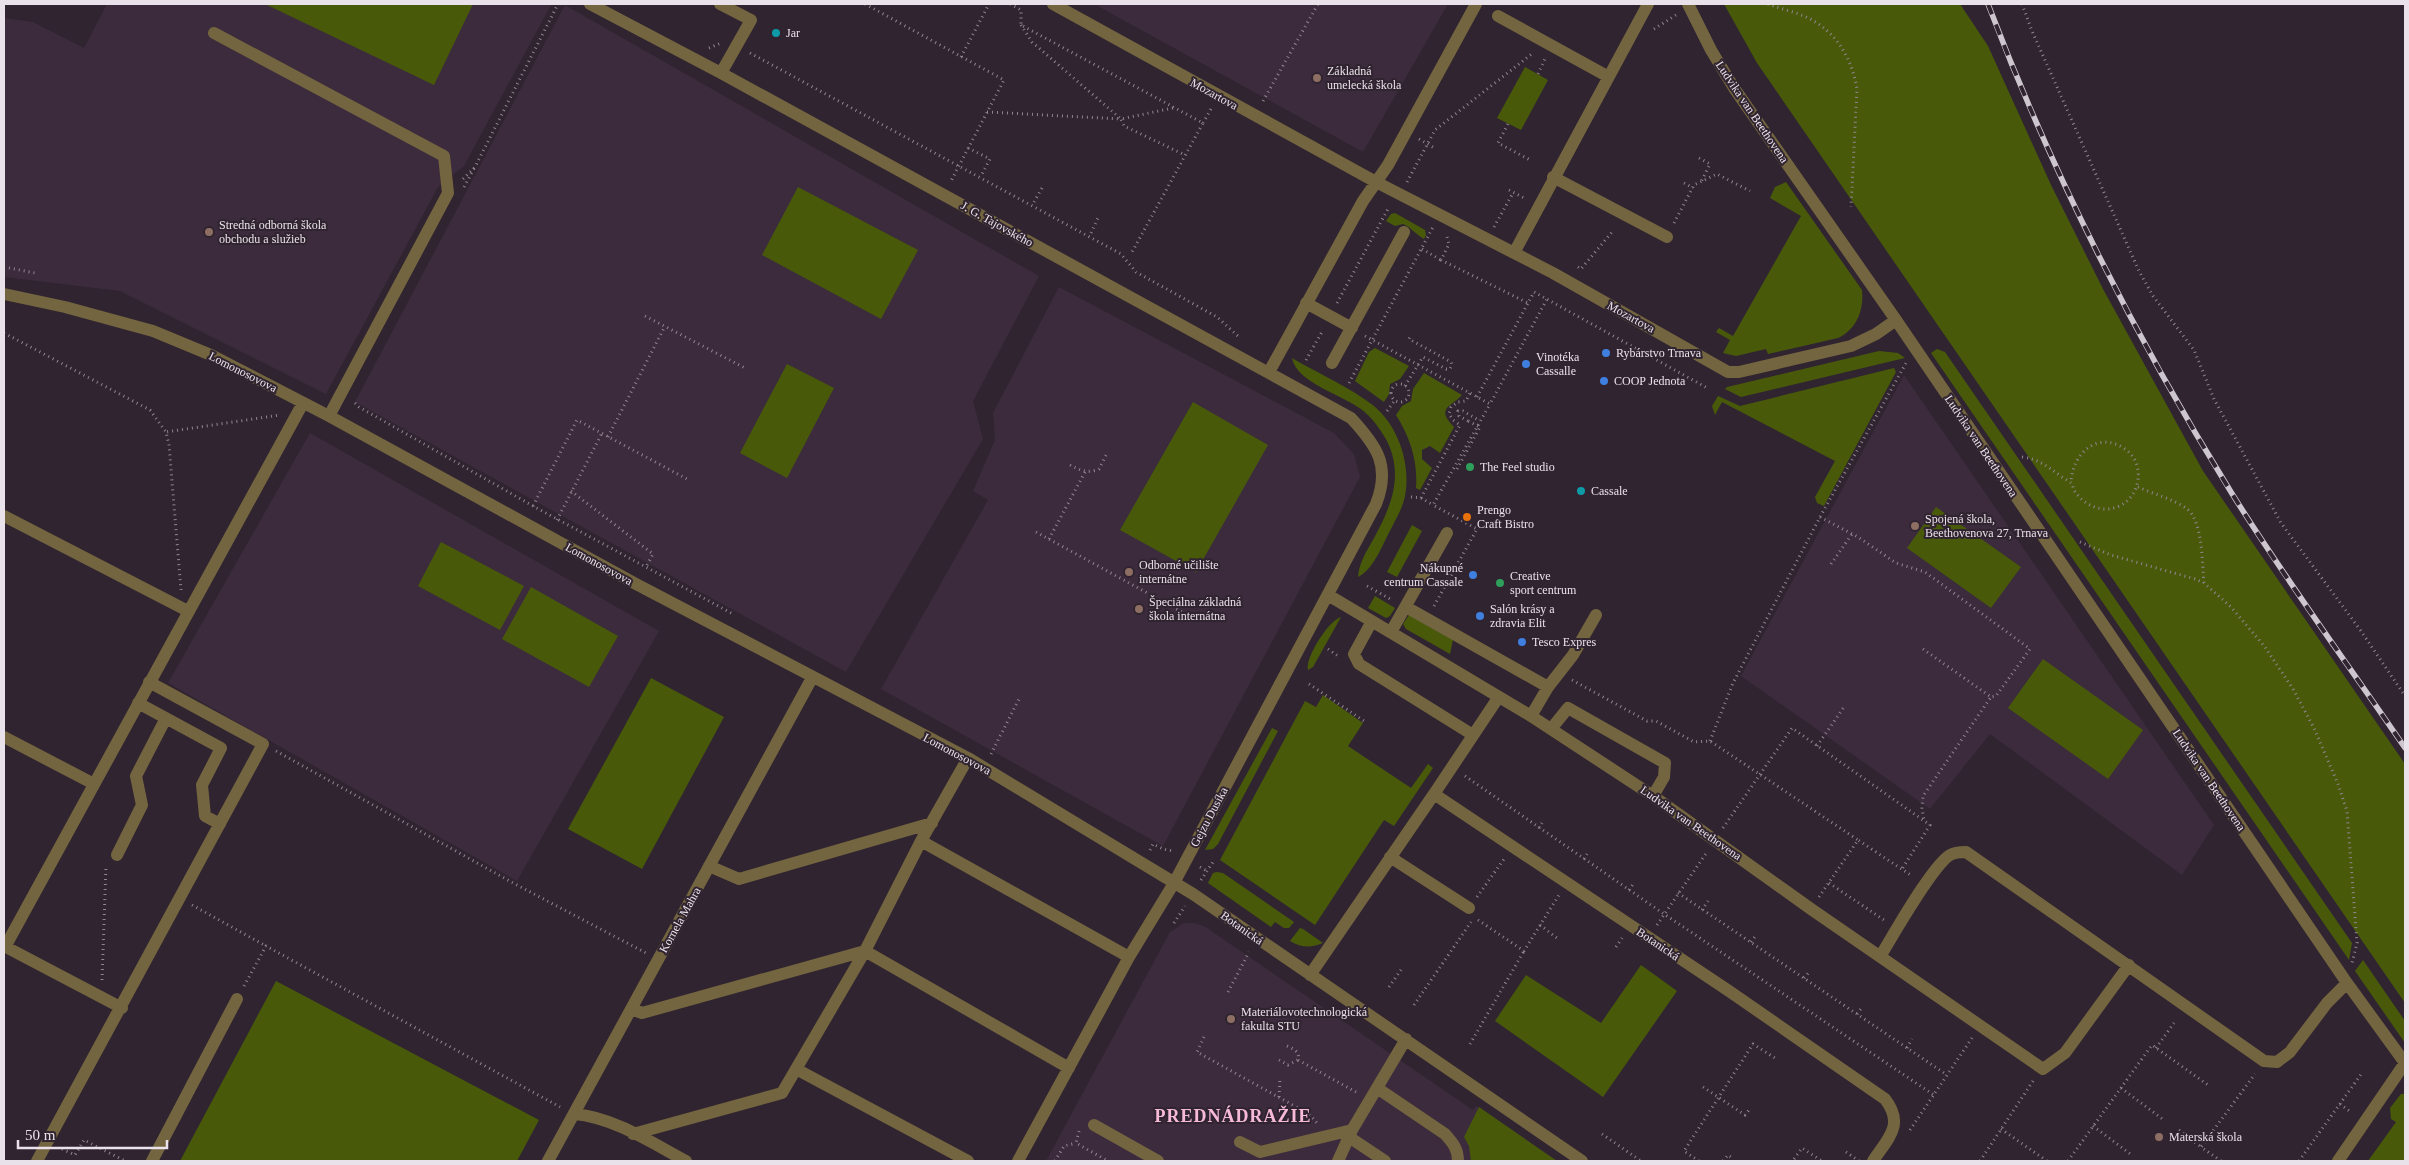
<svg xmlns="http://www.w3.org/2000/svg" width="2409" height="1165" font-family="'Times New Roman',serif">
<rect width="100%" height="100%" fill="#302430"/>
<!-- built -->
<path fill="#3c2b3c" d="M107 4 551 5 464 166 438 187 326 394 120 291 4 277V18L33 22 84 48Z
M1094 4H1448L1363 152Z
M565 5 1039 276 973 401 983 439 846 672 355 402Z
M1059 287 1334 433 1354 454 1360 477 1163 846 881 689 988 500 973 491 995 440 993 413Z
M1904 375 2214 825 2182 875 1990 734 1930 809 1741 676Z
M310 433 659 631 517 881 168 683Z
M1184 923H1194L1204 926 1473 1110 1477 1106 1557 1161H1046L1170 932Z"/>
<!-- green -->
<path fill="#485a0a" d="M265 4H473L434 85Z
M1724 4H1960L1988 46 2051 185 2103 289 2203 471 2405 764V1003L1757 63Z
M1525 67 1548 80 1521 130 1497 118Z
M1786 182 1862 290C1864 310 1857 329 1838 338L1768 354 1766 349 1736 356 1723 353 1730 340 1716 332 1719 328 1733 336 1801 216 1770 198 1775 187Z
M798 187 918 250 881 319 762 255Z
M1395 213 1425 230 1426 235 1424 239C1415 234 1412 228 1403 224L1395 226 1386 221 1391 214Z
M1375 348 1409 366 1400 379 1390 384 1389 394 1384 402 1355 381 1369 352Z
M1937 349 1945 352 2352 943 2349 960 1931 353Z
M1879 351 1898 353 1905 358 1741 397 1725 389 1727 387Z
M1292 358C1319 374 1350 387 1374 406 1399 427 1411 465 1405 496 1403 507 1397 517 1392 527 1383 543 1375 568 1358 577 1359 562 1367 551 1374 538 1391 507 1404 476 1387 441 1380 429 1372 417 1361 409 1342 395 1296 382 1292 358Z
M787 364 834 388 787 478 740 453Z
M1894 368 1896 372 1824 506 1817 503 1815 497 1835 461 1722 402 1715 415 1712 406 1718 396 1740 406Z
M1424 373 1462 395C1451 407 1435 408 1454 427L1440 453 1430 446 1422 450V459L1432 468 1420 490 1416 488C1418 461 1410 437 1396 415L1402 406 1411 401 1413 389Z
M1193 402 1268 445 1196 572 1120 530Z
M1936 507 2021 567 1991 608 1907 548Z
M1412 525 1422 531 1397 577 1387 572Z
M441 542 524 586 500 630 418 586Z
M531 587 618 636 589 687 502 639Z
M1375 596 1395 608 1390 616 1386 618 1368 608Z
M1409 615 1453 640 1450 654 1406 629 1403 624Z
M1341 617 1313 667 1308 670C1305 658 1328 621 1341 617Z
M2043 659 2143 730 2108 779 2008 708Z
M651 678 724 717 642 869 568 829Z
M1323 695 1363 723 1348 746 1411 788 1428 764 1433 768 1394 826 1384 820 1315 925 1220 860 1305 701 1316 707Z
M1272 728 1278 731 1218 844 1213 849 1205 850Z
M1217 872 1223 873 1294 922 1289 928H1284L1275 922 1271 927 1208 883 1213 873Z
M1300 928 1303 929 1323 943C1311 948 1302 948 1290 941Z
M2363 960 2405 1021V1043L2355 971Z
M1641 965 1677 991 1603 1097 1495 1021 1526 975 1601 1023Z
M276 981 539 1120 517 1161H180Z
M2401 1094H2405V1161H2368L2396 1122 2391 1119 2390 1108Z
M1479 1107 1557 1161H1471L1469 1146 1464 1137Z"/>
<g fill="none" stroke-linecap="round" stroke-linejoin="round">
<!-- path -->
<path stroke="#908690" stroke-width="3" stroke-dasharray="1 4" stroke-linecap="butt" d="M865 4 1004 80 951 181
M1010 4 1021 10V25L1203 123 1131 254
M1768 4C1781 9 1796 12 1808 18 1837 32 1852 59 1857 89L1851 207
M2022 4 2032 31 2139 271 2153 296 2194 350 2214 399 2281 523 2361 631 2405 696
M1021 25 1032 42 1121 119 1173 108
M1654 29 1676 15
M709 48 721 43
M750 53 1121 254 1136 272 1217 317 1239 337
M961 57 989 4
M1538 74 1545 59
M1263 101 1318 4
M987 112 1121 119 1124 126 1185 155
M1203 123 1211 109
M1508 124 1498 143 1532 161
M1419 139 1436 149
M968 148 990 159 982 174
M1699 158 1710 164 1701 182
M463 179 475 167 558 4
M1407 182 1435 130 1533 53
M1684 183 1693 188
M464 187 475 167
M1509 190 1526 199
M1034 202 1042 188
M1674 223 1694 185 1717 174 1750 191
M1494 227 1513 193
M1091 233 1098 218
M1447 237 1449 244 1441 260 1528 303 1534 292 1709 389
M1422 249 1441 260
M4 267 35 273
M1578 267 1581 269 1612 232
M1337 303 1389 207
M645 316 745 368
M4 333 150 410 166 432
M1365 336 1490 404 1547 299
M1306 360 1323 330
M1349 383 1433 227
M1391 393a9 9 0 1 1 18 0a9 9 0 1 1-18 0Z
M1405 386 1423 357 1446 369H1450L1452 365 1451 362 1409 339 1411 335
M1477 397 1528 303
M355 403 359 407 533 506 733 614
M1387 411 1395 400
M1468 421 1459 416 1458 411H1463L1480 421
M608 437 665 326
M2022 457C2039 459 2048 467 2062 477 2065 479 2069 481 2071 483 2073 485 2073 488 2074 490 2083 505 2101 513 2117 507 2140 499 2147 464 2125 449 2097 430 2072 454 2071 483
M1070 465C1080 470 1087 474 1099 469L1106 455
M2138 487C2153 494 2174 499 2187 509 2203 521 2202 564 2204 583
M571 491 653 554 646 567
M1411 497 1421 498 1460 425 1453 420 1449 414 1451 407 1458 402 1466 401 1470 393
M1421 498 1433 505
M533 506 577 420 687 479
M1820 517 1858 537 1896 563 1925 572 2030 649 1996 696 1991 697
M557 520 602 433
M1036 532 1193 618
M1049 539 1085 472
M2080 542 2111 555 2195 579 2204 583 2231 607 2265 647 2293 689 2314 728 2338 784 2347 811 2357 943 2352 963
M1831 564 1852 534
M1367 586 1392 600
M181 590 169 445 166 432 280 415
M1434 606 1477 529 1433 505 1490 404
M1328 649 1338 656
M1923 649 1991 697 1923 796 1922 808 1924 821
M1572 680 1647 721H1656L1694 742 1710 741 1858 840
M1309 684 1364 721
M1710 741 1733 683 1820 517 1906 363
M1817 746 1844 707
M276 751 515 884 646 953
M991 754 1019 699
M1465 776 1664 914 1934 1095
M1539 828 1542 823
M1723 828 1792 728 1930 825 1902 869
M1150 850 1153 844 1163 849 1173 851
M1584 859 1587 854
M1200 867 1207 871
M1201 880 1213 862
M1829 883 1884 920
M1629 890 1633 884
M1678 893 1947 1075
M1477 897 1504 859
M1819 897 1858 840 1912 876
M192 905 266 946
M1702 910 1708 901
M1478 920 1524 951 1559 895
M1174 923 1185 906
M1540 925 1557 938
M1657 925 1707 852
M1751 942 1757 934
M1616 947 1622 938
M1804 978 1810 971
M102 980 106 866
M244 986 266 946 560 1107
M1389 987 1403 967
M1228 992 1249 952
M1414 1005 1471 922
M1857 1014 1863 1006
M1204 1037 1197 1052 1309 1114 1317 1123
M1470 1044 1524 951
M1287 1046C1294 1049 1300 1052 1298 1060L1356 1092
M1907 1048 1912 1039
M2156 1048 2174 1023
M1279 1060 1288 1065 1298 1060
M1703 1087 1745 1115 1749 1110
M2121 1088 2164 1120
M1279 1097 1280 1079
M2340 1104 2352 1113
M2093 1126 2133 1156
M2001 1129 2047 1161
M1910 1130 1972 1038
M2179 1130 2201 1147
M1079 1131 1076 1143 1108 1161
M1602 1134 1641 1161
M62 1149 75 1155 84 1140 125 1161
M1846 1152 1859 1161
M1794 1159 1802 1148 1822 1161
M1055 1161 1064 1146 1076 1143
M1699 1161 1684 1151 1753 1044 1778 1060
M1723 1161 1728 1155 1734 1159
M1980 1161 2033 1081
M2068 1161 2152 1045 2208 1085
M2221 1161 2201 1147 2255 1074
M2299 1161 2362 1073"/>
<!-- minor -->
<path stroke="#73653f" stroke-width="12" d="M590 4 721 73 1351 418C1377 446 1391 466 1376 504L1174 883 1129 957 1018 1161
M720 4 751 20 721 73
M1053 4 1376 182 1553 273 1728 372H1739L1851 346 1876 334 1896 320
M1688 4 1711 50 1734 88 1896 320 2347 983 2405 1063
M1498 16 1607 76
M214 33 444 156 448 193 329 416
M1553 177 1667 237
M1514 253 1648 4
M4 294 65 307 153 331 211 355 329 416 636 584 968 758 1193 894 1582 1161
M1306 303 1352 328
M1332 363 1404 232
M1269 372 1363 201 1388 165 1476 4
M4 516 188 611
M1328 595 1531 716 1653 796 1811 909 2043 1069 2065 1053 2129 965
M1406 607 1548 687
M1372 621 1354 654 1359 664 1473 735
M1391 632 1447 533
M138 703 221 748 202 785 205 816 220 824
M1531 716 1548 687 1573 655 1596 615
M1551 729 1568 708 1665 763 1664 777 1653 796
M4 737 94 784
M1434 794 1498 698
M921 841 1129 957
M117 855 142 805 136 776 166 718
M1390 857 1469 908
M709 866 739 879 932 823
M4 946 122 1008
M5 947 303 403
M1881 955C1894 934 1932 866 1950 855 1955 852 1960 852 1966 852L2264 1061 2277 1062 2290 1052 2327 1003 2347 983
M1310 975 1434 794 1729 991 1885 1099C1905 1125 1888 1138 1873 1161
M631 1009 642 1013 865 951 1069 1068
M796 1069 968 1161
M1377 1088 1445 1134C1453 1143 1458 1149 1458 1161
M574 1114C613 1117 652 1143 686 1161
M1094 1125 1158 1161
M633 1134 782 1093 865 951 921 841 968 758
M1349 1137 1385 1161
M1240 1142 1260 1152 1352 1130
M37 1161 263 744 149 682
M152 1161 237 999
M548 1161 812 678
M1338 1161 1352 1130 1406 1039
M2338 1161 2405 1063"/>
<!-- rail casing -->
<g stroke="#cec6ce" stroke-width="5.5">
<path id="rail" d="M1988 4C2052 173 2136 338 2231 492 2285 579 2347 663 2405 748"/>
</g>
<!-- rail -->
<use href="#rail" stroke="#302430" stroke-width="4" stroke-dasharray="11" stroke-linecap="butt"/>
<!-- path-bridge -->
<path stroke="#908690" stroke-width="3" stroke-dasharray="1 4" stroke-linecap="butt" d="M1457 469 1480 427 1468 421"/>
</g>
<!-- markers -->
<g fill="#0f9aa8" stroke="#302430" stroke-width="2">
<circle cx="776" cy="33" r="5"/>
<circle cx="1581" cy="491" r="5"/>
</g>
<g fill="#8d6e63" stroke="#302430" stroke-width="2">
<circle cx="1317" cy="78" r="5"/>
<circle cx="209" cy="232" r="5"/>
<circle cx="1915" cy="526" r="5"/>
<circle cx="1129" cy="572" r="5"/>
<circle cx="1139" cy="609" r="5"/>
<circle cx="1231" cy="1019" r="5"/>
<circle cx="2159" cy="1137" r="5"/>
</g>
<g fill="#3f7fe0" stroke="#302430" stroke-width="2">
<circle cx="1606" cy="353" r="5"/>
<circle cx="1526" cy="364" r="5"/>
<circle cx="1604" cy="381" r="5"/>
<circle cx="1473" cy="575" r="5"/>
<circle cx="1480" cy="616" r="5"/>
<circle cx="1522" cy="642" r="5"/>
</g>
<g fill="#2e9e5b" stroke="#302430" stroke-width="2">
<circle cx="1470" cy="467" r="5"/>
<circle cx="1500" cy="583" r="5"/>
</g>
<circle fill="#e8710a" stroke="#302430" stroke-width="2" cx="1467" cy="517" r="5"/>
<g text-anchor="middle" stroke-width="4" stroke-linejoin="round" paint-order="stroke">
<!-- poi labels -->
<g font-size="12" fill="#eae2ea" stroke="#302430" text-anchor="start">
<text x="786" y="37">Jar</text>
<text x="1327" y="75">Základná<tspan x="1327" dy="14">umelecká škola</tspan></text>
<text x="219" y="229">Stredná odborná škola<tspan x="219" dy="14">obchodu a služieb</tspan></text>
<text x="1616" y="357">Rybárstvo Trnava</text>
<text x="1536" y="361">Vinotéka<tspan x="1536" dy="14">Cassalle</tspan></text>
<text x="1614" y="385">COOP Jednota</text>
<text x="1480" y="471">The Feel studio</text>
<text x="1591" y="495">Cassale</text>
<text x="1477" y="514">Prengo<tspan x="1477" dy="14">Craft Bistro</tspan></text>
<text x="1925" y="523">Spojená škola,<tspan x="1925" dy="14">Beethovenova 27, Trnava</tspan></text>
<text x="1139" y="569">Odborné učilište<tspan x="1139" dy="14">internátne</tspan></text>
<text x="1463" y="572" text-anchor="end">Nákupné<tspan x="1463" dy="14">centrum Cassale</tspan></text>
<text x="1510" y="580">Creative<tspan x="1510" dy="14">sport centrum</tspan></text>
<text x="1149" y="606">Špeciálna základná<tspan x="1149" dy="14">škola internátna</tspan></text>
<text x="1490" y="613">Salón krásy a<tspan x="1490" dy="14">zdravia Elit</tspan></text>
<text x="1532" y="646">Tesco Expres</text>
<text x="1241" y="1016">Materiálovotechnologická<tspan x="1241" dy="14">fakulta STU</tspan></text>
<text x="2169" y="1141">Materská škola</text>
</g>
<!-- street labels -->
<g font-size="12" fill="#eae2ea" stroke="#302430">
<text transform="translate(1214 94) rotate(29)" y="4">Mozartova</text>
<text transform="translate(1752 112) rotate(56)" y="4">Ludvika van Beethovena</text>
<text transform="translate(997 224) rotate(29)" y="4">J. G. Tajovského</text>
<text transform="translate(1631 317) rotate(29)" y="4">Mozartova</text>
<text transform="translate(243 372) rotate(27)" y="4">Lomonosovova</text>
<text transform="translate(1981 446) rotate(56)" y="4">Ludvika van Beethovena</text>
<text transform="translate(599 564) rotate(29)" y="4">Lomonosovova</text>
<text transform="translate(957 754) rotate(28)" y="4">Lomonosovova</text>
<text transform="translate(2209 780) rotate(56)" y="4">Ludvika van Beethovena</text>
<text transform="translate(1209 817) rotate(-62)" y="4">Gejzu Dusíka</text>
<text transform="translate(1691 823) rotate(35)" y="4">Ludvika van Beethovena</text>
<text transform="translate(680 920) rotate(-61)" y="4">Kornela Mahra</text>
<text transform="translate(1242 928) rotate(35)" y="4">Botanická</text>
<text transform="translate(1658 944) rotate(34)" y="4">Botanická</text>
</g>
<!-- district labels -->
<g font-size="18" font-weight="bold" letter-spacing="1" fill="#f6b9d8" stroke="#302430">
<text x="1233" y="1122">PREDNÁDRAŽIE</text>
</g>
</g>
<!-- border -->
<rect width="2409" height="1165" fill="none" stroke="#eae2ea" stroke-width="10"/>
<!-- scale -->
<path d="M18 1140v8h149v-8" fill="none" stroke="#eae2ea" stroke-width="2.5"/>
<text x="25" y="1140" font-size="15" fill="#eae2ea" stroke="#302430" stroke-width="4" paint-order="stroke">50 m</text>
</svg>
